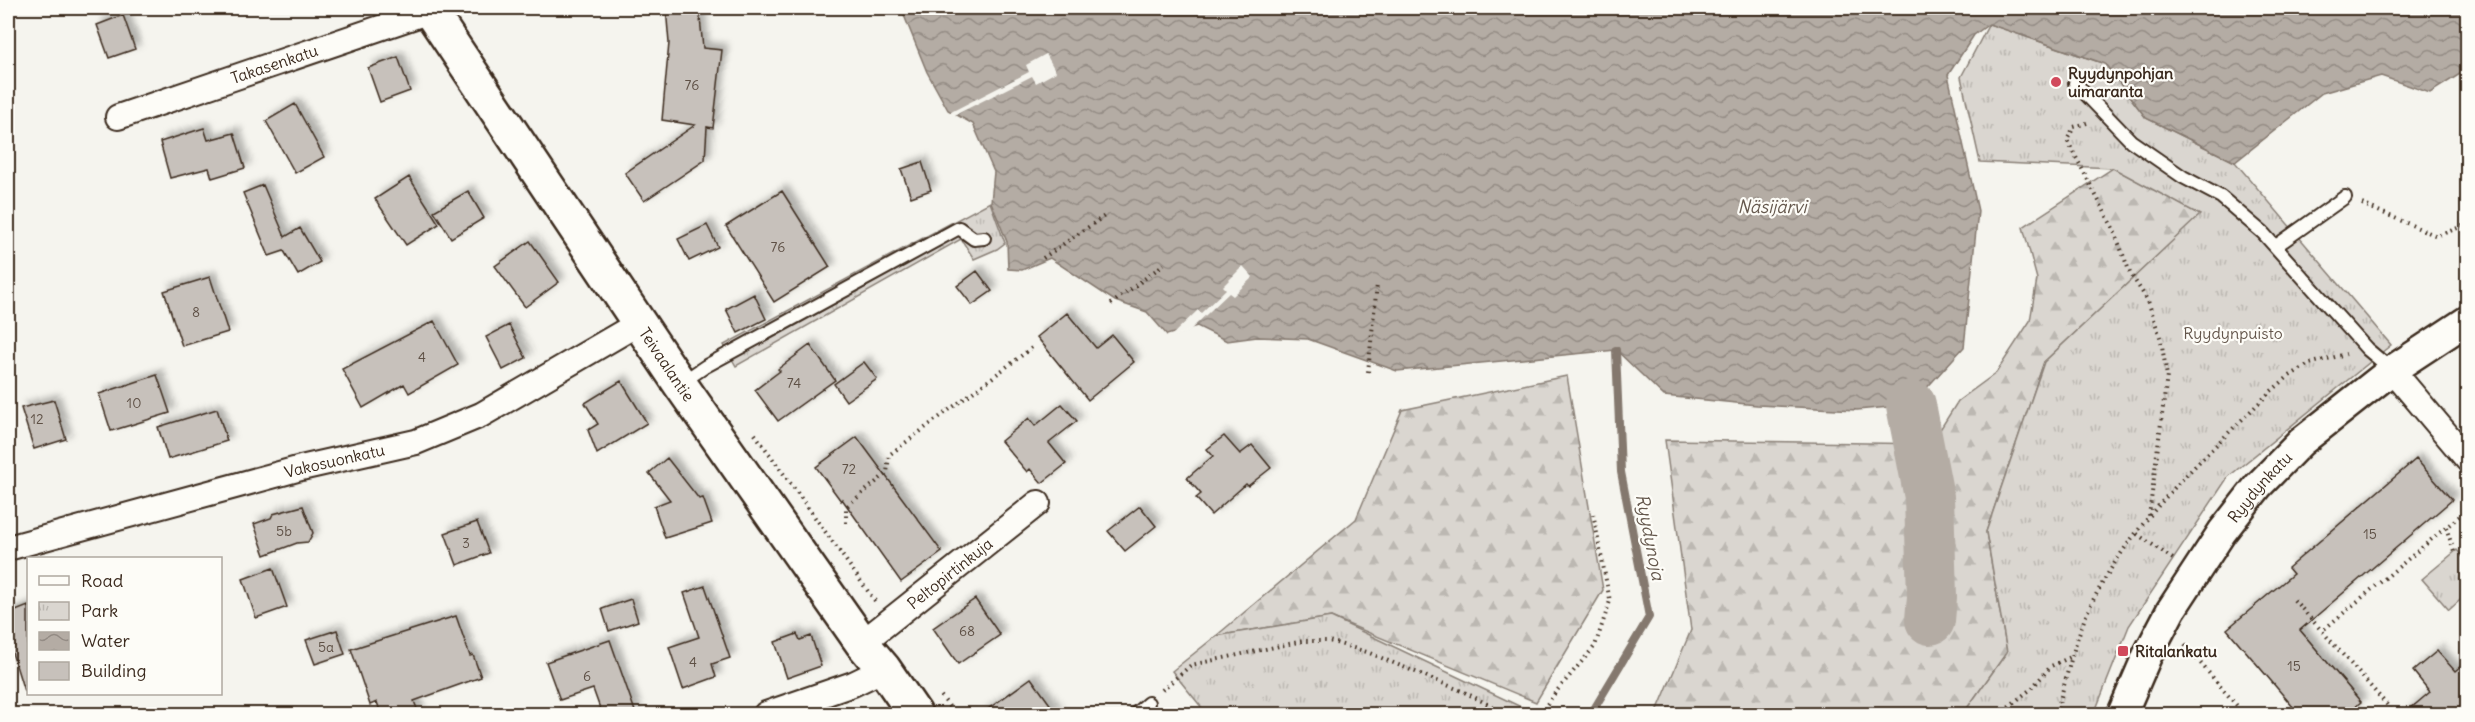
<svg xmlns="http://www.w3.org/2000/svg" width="2475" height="722" font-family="Delius,sans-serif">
<defs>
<pattern id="forest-firs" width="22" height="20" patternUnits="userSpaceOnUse" patternTransform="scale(1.5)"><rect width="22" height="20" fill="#dad6d0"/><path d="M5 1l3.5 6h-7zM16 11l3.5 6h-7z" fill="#bcb8b2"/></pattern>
<pattern id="park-tufts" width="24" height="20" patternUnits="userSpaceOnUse" patternTransform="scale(1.5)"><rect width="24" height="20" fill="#dad6d0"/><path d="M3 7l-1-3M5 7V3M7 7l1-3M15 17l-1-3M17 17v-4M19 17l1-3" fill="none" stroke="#bcb8b2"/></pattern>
<pattern id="water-waves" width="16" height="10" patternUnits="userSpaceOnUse" patternTransform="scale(1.5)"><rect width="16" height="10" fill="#b4aca4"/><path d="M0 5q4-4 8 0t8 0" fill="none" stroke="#948c85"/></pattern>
<filter id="shadow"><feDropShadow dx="5.5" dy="-5.5" stdDeviation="3" flood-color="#0004"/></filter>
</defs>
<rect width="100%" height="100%" fill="#f5f4ee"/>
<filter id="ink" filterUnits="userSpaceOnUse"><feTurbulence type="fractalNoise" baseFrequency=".0167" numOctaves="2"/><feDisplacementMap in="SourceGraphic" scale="12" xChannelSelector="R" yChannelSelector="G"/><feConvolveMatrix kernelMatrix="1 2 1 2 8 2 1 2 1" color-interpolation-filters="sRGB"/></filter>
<g filter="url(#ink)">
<!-- forest -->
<path fill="url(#forest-firs)" stroke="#8a8077" stroke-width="1.5" d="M2113 168 2201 215 2044 362 1986 532 2007 652 1963 714H1751L1742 712 1740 714H1656L1691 630 1665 440 1931 444 1958 401 1996 373 2030 321 2037 279 2023 227Z
M1567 376 1603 590 1536 702 1331 617 1216 636 1356 519 1402 410Z"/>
<!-- park -->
<path fill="url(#park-tufts)" stroke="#8a8077" stroke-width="1.5" d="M1989 24 2105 64 2146 118 2235 162 2391 345 2228 477 2129 626 2094 714H1963L2007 652 1986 532 2044 362 2200 215 2113 168 1980 162 1961 77Z
M990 202 1005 243 997 249 974 259 961 239 736 366 724 345Z
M2457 550 2467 562V594L2449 610 2422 579Z
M1331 617 1521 707 1542 714H1207L1172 671 1216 636Z"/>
<!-- water -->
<path fill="url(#water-waves)" stroke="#84786e" stroke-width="1.5" d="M901 8H2467L2468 69 2430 93 2381 76 2322 93 2235 162 2146 118 2105 64 1989 24 1974 35 1948 75 1978 211 1964 347 1911 405 1857 410 1757 405 1664 396 1616 350 1397 371 1308 339 1257 337 1227 341 1197 326 1167 335 1147 312 1115 301 1050 258 1022 270 1008 269 1007 242 991 202 994 172 973 124 948 110 927 72Z"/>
<!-- pier -->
<path fill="#f5f4ee" d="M1046 54 1056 72 1036 83 1032 76 953 116 950 115 949 113 1029 72 1026 65Z
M1243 266 1253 277 1233 296 1229 293 1188 332 1175 336 1173 334 1198 310 1201 313 1226 289 1223 286Z"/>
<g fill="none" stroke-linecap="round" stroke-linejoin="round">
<!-- stream -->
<path stroke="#84786e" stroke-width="8" d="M1591 714 1649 617 1621 472 1616 350"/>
<!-- river -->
<path stroke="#b4aca4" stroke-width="50" d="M1911 405 1929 497 1932 597 1930 620"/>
</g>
<!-- building -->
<path fill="#c7c1bb" stroke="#3b2a1e" stroke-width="1.5" filter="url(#shadow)" d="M666 8H699L703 48 722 50 713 128 707 127 705 160 644 201 625 173 695 125 662 120 669 43Z
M123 15 135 49 109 58 97 25Z
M398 57 410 91 380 102 368 68Z
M295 104 324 157 295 173 266 121Z
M204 128 208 140 234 133 245 168 212 178 209 168 170 178 160 142Z
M922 162 931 190 911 197 901 169Z
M409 177 439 224 406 245 375 199Z
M263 185 285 237 300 228 320 262 298 275 284 251 269 256 243 193Z
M468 191 484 218 451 238 434 211Z
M782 191 830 267 774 302 726 226Z
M707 225 718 247 689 261 678 239Z
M530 241 559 282 525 307 495 266Z
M977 271 992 291 972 305 957 286Z
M210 277 228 332 182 346 164 291Z
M754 294 766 319 738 333 726 309Z
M1067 313 1096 348 1112 335 1134 362 1088 400 1037 337Z
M434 321 458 365 409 393 404 384 363 408 342 369Z
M509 325 526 358 503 370 486 337Z
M810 345 835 380 778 421 755 390 780 371 778 369Z
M864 362 877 379 846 401 834 384Z
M157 375 170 413 111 431 99 394Z
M621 381 647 423 597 454 588 430 598 424 585 403Z
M54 400 66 439 34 449 21 408Z
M1062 404 1077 421 1049 443 1066 464 1042 483 1030 469 1027 472 1001 441 1029 418 1035 426Z
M217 409 227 441 168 459 158 427Z
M1224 436 1240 454 1252 445 1271 468 1248 486 1246 484 1211 515 1196 498 1201 494 1187 478 1213 456 1207 449Z
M857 437 942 552 901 582 842 499 841 501 816 467Z
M667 458 699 499 703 498 712 523 665 538 654 506 670 500 649 473Z
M2416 459 2452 500 2300 630 2361 702 2346 714H2299L2227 629 2293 574 2288 568Z
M303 506 313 533 308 542 297 543 265 555 254 524 271 518 273 514Z
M1140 506 1156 526 1125 551 1108 531Z
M477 522 489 553 457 565 445 533Z
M273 568 287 607 256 618 243 579Z
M705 586 730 658 712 664 716 677 683 689 669 647 699 637 684 593Z
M631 599 638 621 609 631 602 609Z
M975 599 1000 635 958 664 933 628Z
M28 606V691H24L8 640V614Z
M456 616 470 656 473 655 481 677 414 701 419 714H381L377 702 370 705 351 649Z
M337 630 345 654 315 664 306 640Z
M797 634 800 640 811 636 821 666 787 678 775 642Z
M610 640 636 714H602L593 689 560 700 546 662Z
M2437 651 2455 671 2468 660V714H2404L2430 692 2413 671Z
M1031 678 1057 714H981Z"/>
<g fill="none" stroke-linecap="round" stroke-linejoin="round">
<!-- service casing -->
<g stroke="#3b2a1e" stroke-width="16">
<path id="service" d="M2075 83 2131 141 2183 177 2221 197 2263 233 2367 349 2392 370
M2276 246 2345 197
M681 383 706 366 959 228 974 239 984 238
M1135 714 1148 703"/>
</g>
<!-- minor casing -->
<g stroke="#3b2a1e" stroke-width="28">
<g id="minor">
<path id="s1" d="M118 117 430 11"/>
<path d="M2392 370 2468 460"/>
<path id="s2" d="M8 548 301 468 416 442 481 415 639 323"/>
<path id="s3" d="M862 643 1038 503"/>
<path d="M766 714 853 684 884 669"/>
</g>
</g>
<!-- tertiary casing -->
<g stroke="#3b2a1e" stroke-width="33">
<g id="tertiary">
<path id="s4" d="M2122 714 2147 656 2171 610 2222 532 2258 486 2301 442 2392 370 2468 320"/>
</g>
</g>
<!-- secondary casing -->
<g stroke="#3b2a1e" stroke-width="38">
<g id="secondary">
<path id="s5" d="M428 8 680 384 862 643 884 669 915 714"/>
</g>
</g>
<!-- path -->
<path stroke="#3b2a1e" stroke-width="4" stroke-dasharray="1.5 4.5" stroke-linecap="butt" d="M2087 123 2074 127 2067 140 2113 228 2130 273 2148 301 2161 340 2167 376 2149 516
M2362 204 2437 236 2468 224
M1043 258 1106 215
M1111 304 1164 264
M1368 372 1377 284
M755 434 875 601
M846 523V507L887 473 889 455 1033 347
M2446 527 2454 552
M2137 534 2173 559
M2294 600 2322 631
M2185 645 2244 714
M1162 690 1191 665 1303 641H1329L1367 652 1464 692 1507 714
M941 696 955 714
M1540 714 1555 693 1595 646 1610 601 1593 513
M1999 714 2031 689 2051 666 2073 656
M2056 714C2068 674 2076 630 2097 593 2138 515 2208 454 2270 392L2288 377 2309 364 2346 354
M2395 714 2322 631 2468 509"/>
<!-- service -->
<use href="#service" stroke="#fdfcf7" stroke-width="12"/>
<!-- minor -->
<use href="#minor" stroke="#fdfcf7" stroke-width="24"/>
<!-- tertiary -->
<use href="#tertiary" stroke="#fdfcf7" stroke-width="28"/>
<!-- secondary -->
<use href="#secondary" stroke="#fdfcf7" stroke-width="33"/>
</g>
</g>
<!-- markers -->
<g fill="#d1495b" stroke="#fdfcf7" stroke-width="2">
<circle cx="2056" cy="82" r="6"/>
<rect x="2117" y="645" width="12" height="12" rx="3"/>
</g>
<g text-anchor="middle" stroke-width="4.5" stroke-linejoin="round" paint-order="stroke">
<!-- number labels -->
<g font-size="14" fill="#5e5045">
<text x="692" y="90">76</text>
<text x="778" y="252">76</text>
<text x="196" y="317">8</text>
<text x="422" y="362">4</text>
<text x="794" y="388">74</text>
<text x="134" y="408">10</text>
<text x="37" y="424">12</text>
<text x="849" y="474">72</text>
<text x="284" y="536">5b</text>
<text x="2370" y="539">15</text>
<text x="466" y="548">3</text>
<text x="967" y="636">68</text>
<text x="326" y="652">5a</text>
<text x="693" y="667">4</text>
<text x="2294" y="671">15</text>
<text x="587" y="681">6</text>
</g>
<!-- street labels -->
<g font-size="16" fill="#3b2a1e" stroke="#fdfcf7">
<text dy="6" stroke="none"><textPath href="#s1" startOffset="165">Takasenkatu</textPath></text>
<text dy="6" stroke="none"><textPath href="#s5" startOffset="429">Teivaalantie</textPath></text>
<text dy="6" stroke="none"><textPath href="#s2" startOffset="338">Vakosuonkatu</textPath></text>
<text dy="6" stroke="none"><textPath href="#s4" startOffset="267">Ryydynkatu</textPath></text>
<text dy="6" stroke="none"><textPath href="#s3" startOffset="112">Peltopirtinkuja</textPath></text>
</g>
<!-- poi labels -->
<g font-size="16" font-weight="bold" fill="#3b2a1e" stroke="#fdfcf7" text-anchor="start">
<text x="2068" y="79">Ryydynpohjan<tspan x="2068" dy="18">uimaranta</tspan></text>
<text x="2135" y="657">Ritalankatu</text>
</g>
<!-- park labels -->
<g font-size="16" fill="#63554a" stroke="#fdfcf7">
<text x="2233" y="339">Ryydynpuisto</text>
</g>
<!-- water labels -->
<g font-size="18" font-style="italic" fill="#65584d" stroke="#fdfcf7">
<text x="1772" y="213">Näsijärvi</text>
<text transform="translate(1650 537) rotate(79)" y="6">Ryydynoja</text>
</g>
</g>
<!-- margin -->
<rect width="2475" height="722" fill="none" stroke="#fdfcf7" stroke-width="30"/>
<rect x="15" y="15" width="2445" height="692" fill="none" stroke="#3b2a1e" stroke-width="2" filter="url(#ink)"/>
<!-- legend -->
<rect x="27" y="557" width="195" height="138" fill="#fdfcf7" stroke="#afa8a0" stroke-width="1.5"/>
<rect x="39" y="576" width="30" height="9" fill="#fdfcf7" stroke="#afa8a0" stroke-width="1.5"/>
<text x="81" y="587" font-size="18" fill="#3b2a1e">Road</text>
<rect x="39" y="602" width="30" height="18" fill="url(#park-tufts)" stroke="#afa8a0" stroke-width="1.5"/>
<text x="81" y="617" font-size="18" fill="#3b2a1e">Park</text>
<rect x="39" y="632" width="30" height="18" fill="url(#water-waves)" stroke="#afa8a0" stroke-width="1.5"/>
<text x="81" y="647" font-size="18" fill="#3b2a1e">Water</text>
<rect x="39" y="662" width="30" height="18" fill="#c7c1bb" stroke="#afa8a0" stroke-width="1.5"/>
<text x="81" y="677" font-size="18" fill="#3b2a1e">Building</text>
</svg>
